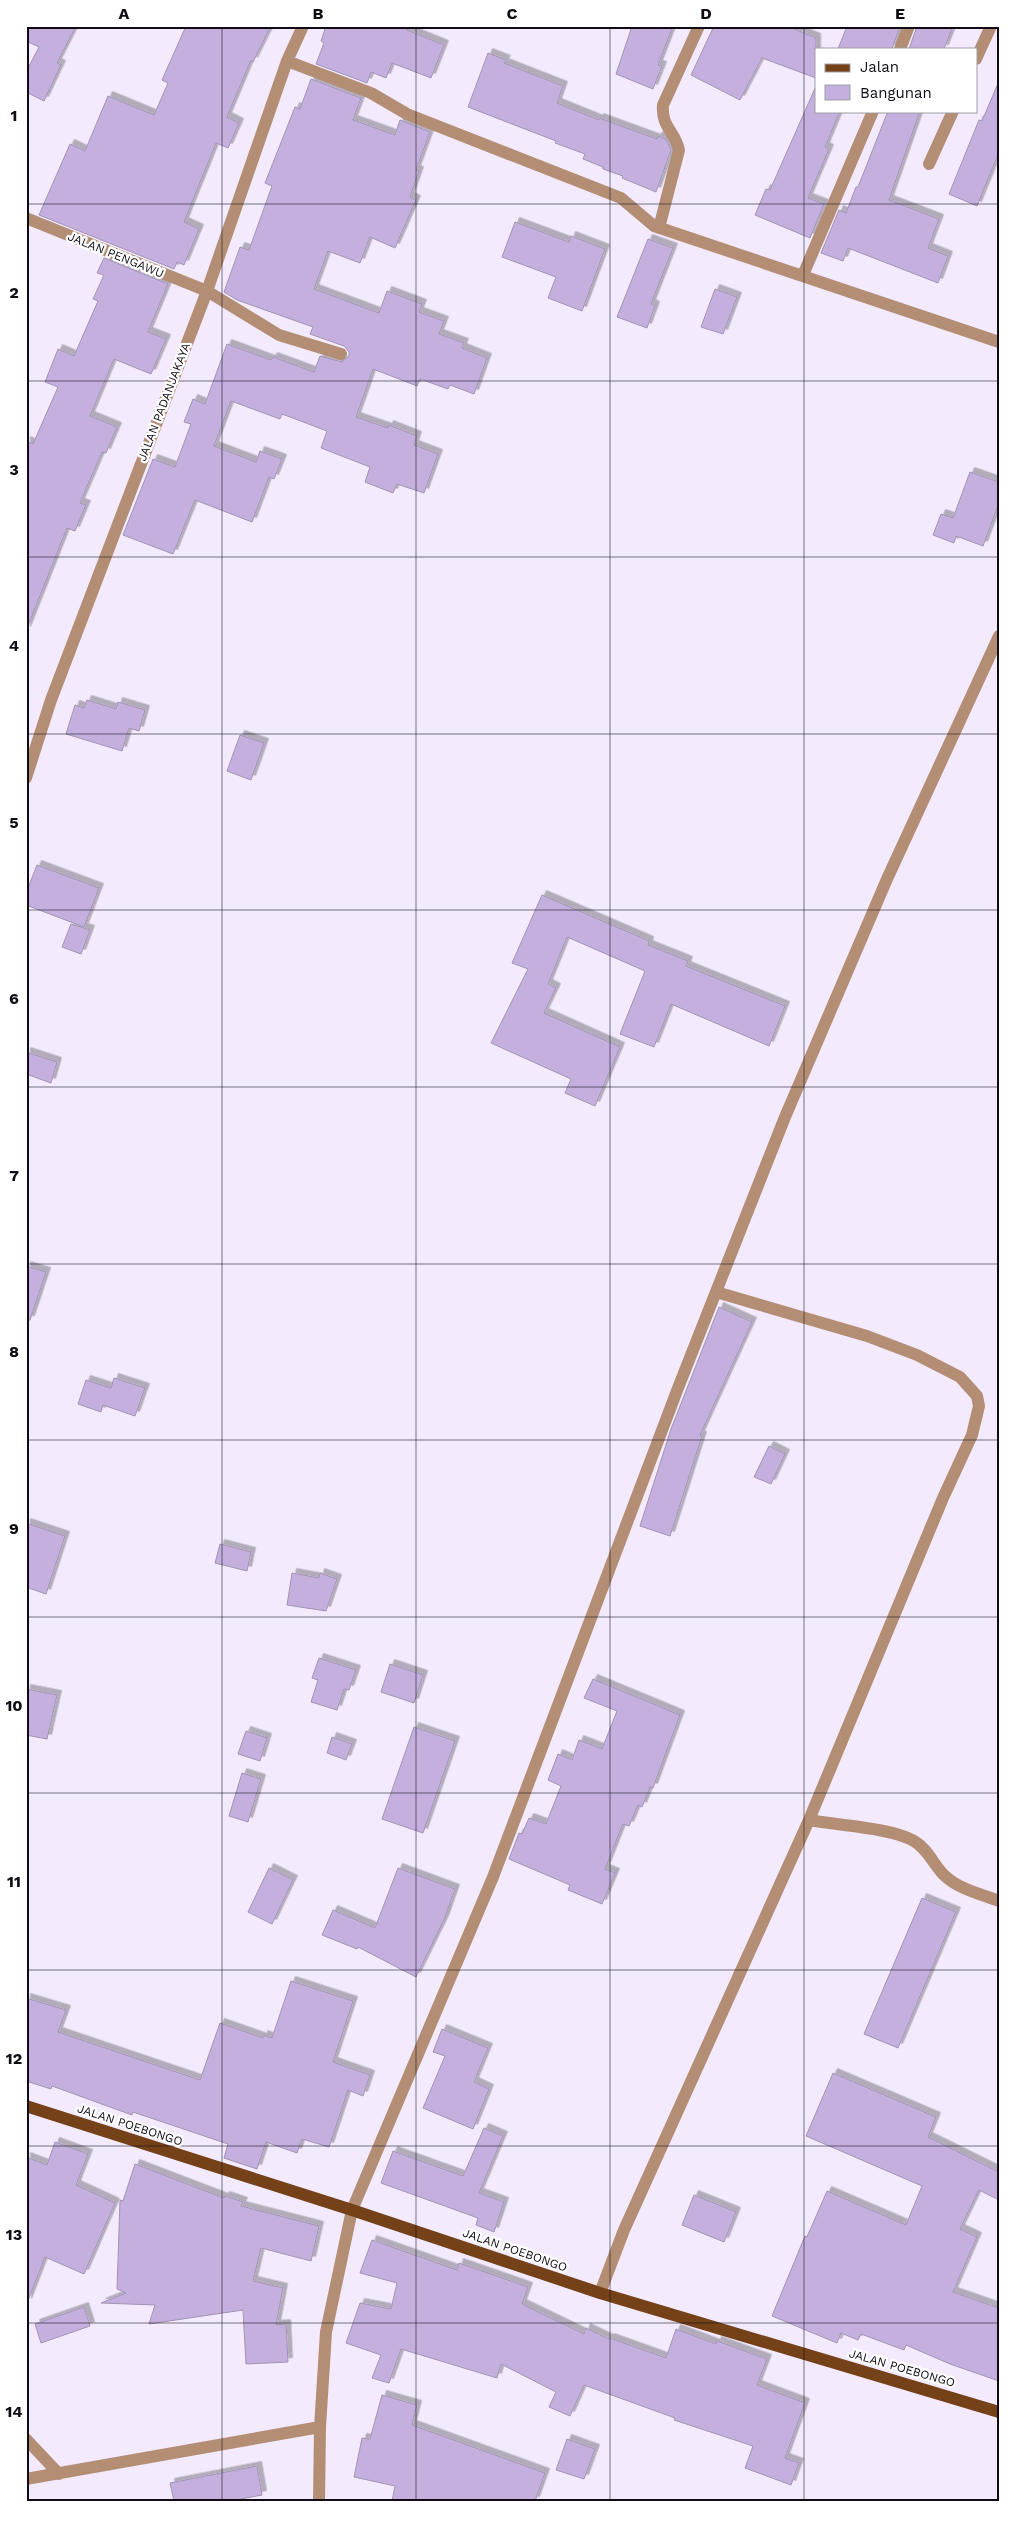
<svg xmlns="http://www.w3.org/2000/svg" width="1025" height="2527" font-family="'Work Sans',sans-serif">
<defs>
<filter id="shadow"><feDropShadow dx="4.5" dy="-4.5" stdDeviation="0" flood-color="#0004"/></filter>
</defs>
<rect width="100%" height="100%" fill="#f3eafe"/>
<!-- building -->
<path fill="#c4afde" stroke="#a194b2" filter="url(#shadow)" d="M26 26H76L57 63 61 65 44 101 26 92V72L39 47 26 41Z
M186 26H271L253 62 251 60 227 117 239 123 228 148 216 143 184 222 199 229 184 265 177 262 174 269 39 215 70 144 85 151 108 96 154 115 168 83 162 80Z
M326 26H408L407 30 444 45 431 78 392 63 386 78 371 72 367 83 316 64 324 43 321 41Z
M632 26H673L658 65 662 66 653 89 616 74Z
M714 26H787L816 38V78L762 58 740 100 691 75Z
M847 26H900L892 49H838Z
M917 26H953L944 49H909Z
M488 53 506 60 504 63 563 86 557 103 599 120V118L657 139 658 136 666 139 671 150 656 192 622 178 623 176 603 169V167L583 159 585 154 555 143 556 141 468 107Z
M311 79 361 98 353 120 395 135 400 120 430 132 416 170 419 171 410 197 416 200 395 248 370 237 360 263 328 251 314 289 379 313 387 291 422 304 419 312 444 321 439 334 464 343 462 348 487 358 474 394 450 385 448 389 420 379 417 386 373 369 356 417 388 428 389 425 417 436 414 445 438 454 424 493 397 484 393 493 365 482 370 467 321 448 327 431 282 414 280 419 231 401 214 446 256 462 260 451 282 459 274 479 269 477 252 522 195 500 173 554 123 535 153 459 175 467 191 424 184 422 193 399 205 404 227 344 271 360 273 357 314 372 320 356 342 362 349 356V352L344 346 310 334 313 327 237 300 224 292 240 247 249 250 272 186 265 183 295 107 300 109Z
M999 81V152L977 206 949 194 979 120 982 121Z
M816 86V111H840L825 147 829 149 808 198 824 204 810 238 755 215 766 189 770 190Z
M888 111H920L889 200 939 219 928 248 948 256 938 283 848 248 843 261 821 253 839 210 846 213 856 187H858Z
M515 222 569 242 571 236 605 249 582 311 548 298 556 277 502 257Z
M648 239 673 248 651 304 655 306 647 328 617 317Z
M104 258 168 284 148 332 166 339 151 374 114 359 90 416 117 427 106 453 102 452 80 503 86 505 75 531 67 528 26 631V441L33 444 58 387 45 382 58 349 74 356 98 301 93 299 104 275 97 273Z
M715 289 737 297 723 334 701 327Z
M970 472 999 482V503L983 546 956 536 954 543 933 535 941 514 953 518Z
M87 700 116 709 118 702 145 710 139 731 129 728 122 751 66 734 75 705 84 708Z
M240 735 264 743 251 780 227 771Z
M37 865 99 888 84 927 26 905V893Z
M542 895 649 941 648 945 688 961 686 966 785 1006 769 1046 671 1004 654 1047 620 1034 645 971 567 937 548 984 556 988 544 1013 620 1047 595 1106 565 1093 571 1079 491 1043 528 969 512 963Z
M71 924 90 930 81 954 62 947Z
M26 1052 57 1062 51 1083 26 1074Z
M26 1266 46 1272 30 1320H26Z
M719 1307 752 1322 700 1435 702 1436 670 1536 640 1526 671 1429Z
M114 1378 145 1388 135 1416 103 1405 101 1412 78 1404 86 1380 111 1388Z
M769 1446 785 1454 771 1484 754 1477Z
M26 1523 65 1536 46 1594 26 1587Z
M220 1544 251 1552 247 1571 215 1563Z
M292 1573 319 1578 320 1573 337 1579 326 1611 287 1605Z
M319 1658 356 1670 349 1690 344 1689 337 1710 311 1702 318 1680 312 1678Z
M390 1664 423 1675 414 1703 381 1692Z
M593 1679 680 1715 653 1788 650 1787 642 1807 638 1805 629 1826 623 1824 605 1869 615 1873 602 1904 568 1890 570 1885 509 1859 519 1833 522 1834 529 1818 546 1824 561 1786 548 1780 558 1754 572 1760 579 1740 602 1749 617 1711 584 1698Z
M26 1689 57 1695 47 1739 26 1735Z
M414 1727 455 1741 423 1833 382 1819Z
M246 1731 267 1738 260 1761 238 1754Z
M332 1737 352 1744 346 1760 327 1753Z
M242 1773 261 1779 248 1822 229 1816Z
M269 1868 293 1880 272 1924 248 1912Z
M398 1868 455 1889 444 1920 416 1977 358 1947 357 1949 322 1935 333 1910 375 1928Z
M922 1898 956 1912 898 2048 864 2034Z
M291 1981 353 2001 333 2062 370 2075 363 2096 348 2090 329 2147 302 2139 297 2153 266 2142 257 2169 224 2158 228 2144 133 2112 132 2115 52 2086 51 2089 26 2081V1998L66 2010 58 2032 200 2080 220 2023 263 2038V2035L272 2038Z
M442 2029 488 2048 474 2082 489 2089 473 2129 423 2108 445 2056 433 2052Z
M833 2073 936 2117 928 2137 999 2172V2200L979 2190 960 2229 977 2237 953 2292 999 2308V2381L950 2364 906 2345 904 2350 861 2334 858 2340 841 2333 837 2343 772 2316 805 2236 807 2237 827 2191 906 2225 922 2186 806 2136Z
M484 2128 503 2136 479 2193 504 2202 494 2232 476 2225 478 2218 381 2183 393 2151 463 2176Z
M55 2142 88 2154 76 2185 115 2203 84 2274 45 2257 27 2303 26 2157 47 2165Z
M135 2164 224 2198 225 2196 243 2202 241 2206 319 2226 311 2261 261 2248 253 2281 283 2288 276 2325 286 2324 288 2362 246 2364 243 2310 149 2324 155 2305 101 2303 126 2293 117 2289 120 2200 123 2201Z
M694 2195 736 2212 724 2242 682 2225Z
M372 2240 457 2270 459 2263 528 2287 522 2304 584 2334 586 2328 609 2339 610 2338 666 2358 676 2329 716 2344 717 2341 767 2359 757 2385 805 2403 785 2458 799 2463 791 2485 745 2468 753 2446 674 2420 675 2418 584 2385 570 2416 549 2407 556 2392 501 2364 497 2378 401 2349 389 2383 372 2378 381 2355 346 2343 360 2303 391 2309 397 2283 360 2273Z
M84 2307 90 2326 41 2343 35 2324Z
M382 2395 417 2405 412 2425 545 2473 535 2501H392L395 2486 354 2477 362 2438 370 2439Z
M567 2439 595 2449 584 2479 556 2470Z
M257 2466 262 2495 230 2501H174L170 2483Z"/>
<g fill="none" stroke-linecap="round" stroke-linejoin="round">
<!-- minor -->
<path stroke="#b48e74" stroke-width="12" d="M900 49 909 26
M976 59 991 26
M287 61 371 93 407 114 621 198 654 226 999 342
M929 164 953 111
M26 218 207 291 279 335 341 354
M659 228 679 150C675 131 661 127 663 105L699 26
M803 275 873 111
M26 778 51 700 207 291 287 61 303 26
M809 1820C837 1825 892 1828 914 1841 928 1849 933 1864 944 1875 958 1889 981 1894 999 1901
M600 2293 624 2230 809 1820 943 1498 972 1435 979 1406 977 1396 960 1377 917 1355 867 1336 716 1292
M26 2439 59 2474
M26 2479 320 2427
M319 2501 320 2427 326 2332 352 2210 493 1877 678 1388 785 1117 887 879 999 636"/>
<!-- major -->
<path stroke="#744119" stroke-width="12" d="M26 2106 352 2210 600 2293 999 2412"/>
</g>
<!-- grid -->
<path fill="none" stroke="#100b15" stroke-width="1" stroke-opacity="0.55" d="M222 26V2501M416 26V2501M610 26V2501M804 26V2501M26 204H999M26 381H999M26 557H999M26 734H999M26 910H999M26 1087H999M26 1264H999M26 1440H999M26 1617H999M26 1793H999M26 1970H999M26 2146H999M26 2323H999"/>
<g text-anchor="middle" stroke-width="4.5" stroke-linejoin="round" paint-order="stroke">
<!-- street labels -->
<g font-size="12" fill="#100b15" stroke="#fff">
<text transform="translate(116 255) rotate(22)" y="4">JALAN PENGAWU</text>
<text transform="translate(164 402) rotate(-69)" y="4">JALAN PADANJAKAYA</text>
<text transform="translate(130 2125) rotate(18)" y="4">JALAN POEBONGO</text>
<text transform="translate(515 2250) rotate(19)" y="4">JALAN POEBONGO</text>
<text transform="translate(902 2368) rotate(16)" y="4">JALAN POEBONGO</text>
</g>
</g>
<!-- border -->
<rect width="1025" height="2527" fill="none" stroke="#ffffff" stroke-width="55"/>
<!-- legend -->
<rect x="815" y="48" width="162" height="65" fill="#ffffff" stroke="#9f9da1"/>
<rect x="825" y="64" width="25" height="8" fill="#744119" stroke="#9f9da1"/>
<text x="860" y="72" font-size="15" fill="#100b15">Jalan</text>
<rect x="825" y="85" width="25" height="15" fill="#c4afde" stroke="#9f9da1"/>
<text x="860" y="98" font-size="15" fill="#100b15">Bangunan</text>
<rect x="28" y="28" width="970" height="2472" fill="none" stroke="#100b15" stroke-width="2"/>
<g font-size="16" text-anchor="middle" font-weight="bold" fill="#100b15">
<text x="124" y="19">A</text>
<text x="318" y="19">B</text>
<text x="512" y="19">C</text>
<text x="706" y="19">D</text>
<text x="900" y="19">E</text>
<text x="14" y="121">1</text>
<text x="14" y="298">2</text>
<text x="14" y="475">3</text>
<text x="14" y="651">4</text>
<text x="14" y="828">5</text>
<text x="14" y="1004">6</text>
<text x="14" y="1181">7</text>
<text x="14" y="1357">8</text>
<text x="14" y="1534">9</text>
<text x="14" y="1711">10</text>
<text x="14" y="1887">11</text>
<text x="14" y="2064">12</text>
<text x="14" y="2240">13</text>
<text x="14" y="2417">14</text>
</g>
</svg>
